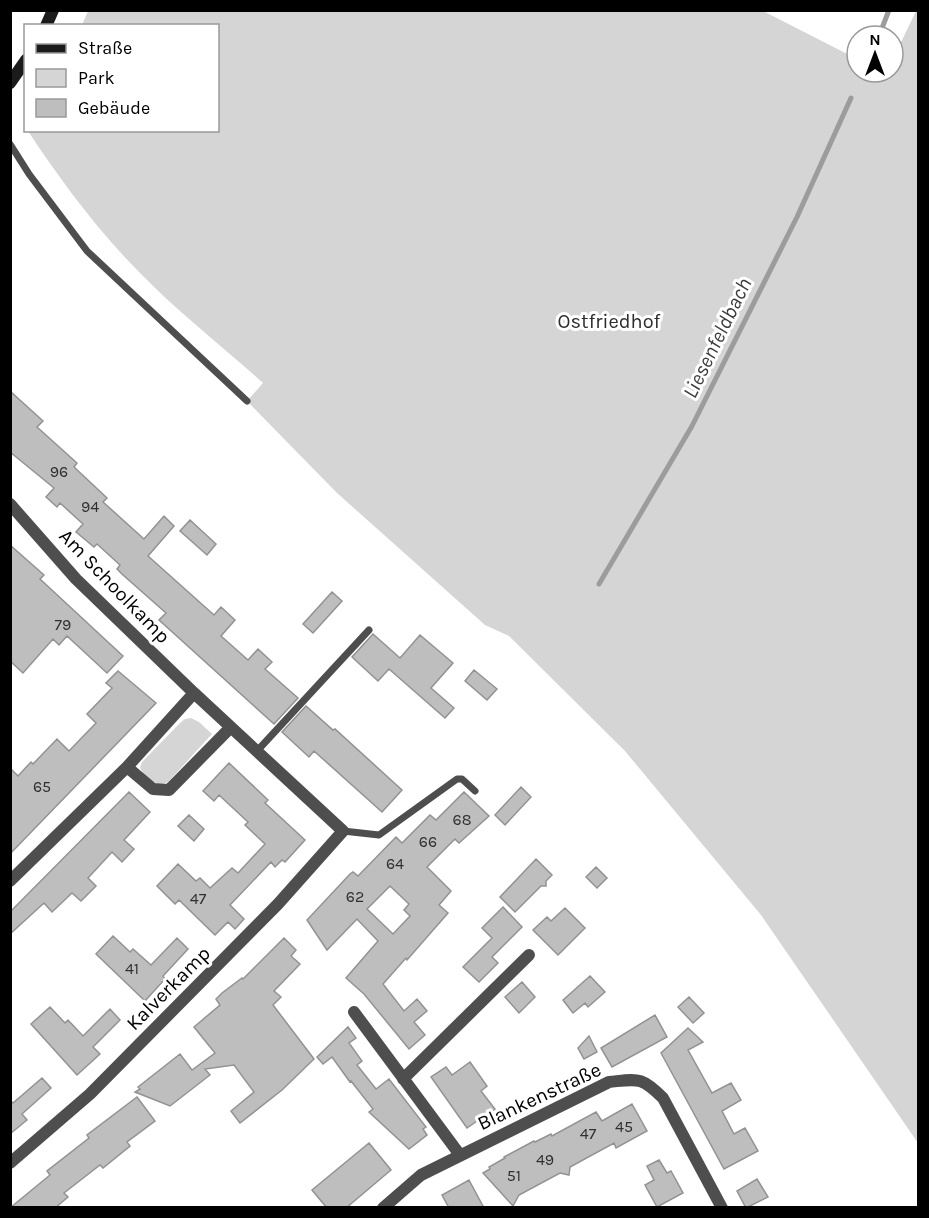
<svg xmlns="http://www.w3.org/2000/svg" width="929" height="1218" font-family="Karla,sans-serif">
<rect width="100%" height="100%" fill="#fff"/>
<!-- green -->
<path fill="#d5d5d5" d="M88 11H763L857 59V72H882L885 74 887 72H893V59L916 11H918V1143L761 915 625 751 509 636 485 625 337 493 247 401 263 383C223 347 178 312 141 274 98 231 61 181 28 131L218 130V26L82 25Z
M191 718 199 722 212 734 168 782C156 787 147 779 140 768L142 762 180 723 185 719Z"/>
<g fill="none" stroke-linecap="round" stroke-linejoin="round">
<!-- stream -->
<path stroke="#9c9c9c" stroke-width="5" d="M879 36 889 10
M599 584 692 426 797 217 851 98"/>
</g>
<!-- building -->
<path fill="#bebebe" stroke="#929292" stroke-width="1.5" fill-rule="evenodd" d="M10 391 43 421 37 427 77 463 74 467 107 498 103 502 144 539 164 516 174 526 148 556 214 615 221 607 235 620 221 636 248 660 258 649 272 662 265 669 298 698 274 724 159 620 166 613 123 575 117 569 120 565 97 544 94 547 76 532 83 524 60 503 57 507 46 497 54 488 10 452Z
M190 520 216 544 207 555 180 531Z
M10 545 44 575 40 579 123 656 107 673 67 636 59 645 53 639 23 673 10 661Z
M332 592 342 601 313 633 303 624Z
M373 634 400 658 420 635 453 663 431 688 454 708 445 718 389 669 378 681 352 657Z
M474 670 497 689 487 700 465 681Z
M118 671 156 703 10 854V768L18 776 31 762 33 764 57 739 69 751 96 723 87 714 112 688 106 683Z
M306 706 333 730 335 729 402 790 382 812 314 751 309 757 282 732Z
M229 763 268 800 265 803 305 840 285 862 282 860 275 867 271 862 230 905 244 919 235 929 228 922 215 935 179 900 175 904 157 886 178 864 196 881 200 878 210 888 232 868 238 873 265 844 245 825 248 822 219 795 214 801 203 791Z
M521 787 531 797 505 825 495 815Z
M129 792 150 812 124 840 134 849 122 862 112 852 88 878 96 886 81 901 72 893 52 912 44 903 10 934V912Z
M464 792 489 816 459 843 455 839 427 867 451 891 439 905 448 913 407 960 406 958 383 984 404 1011 417 999 427 1011 414 1022 425 1035 409 1049 364 994 346 978 378 941 357 919 327 950 307 920 350 874 353 872 358 876 396 837 402 843 430 815 436 820ZM390 886 409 904 404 910 410 916 393 934 367 909Z
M189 815 204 829 194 841 178 826Z
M536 859 552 875 546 881V886H541L515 912 500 897Z
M596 867 607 878 597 888 586 877Z
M503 907 522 927 492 957 498 963 479 982 463 967 492 938 482 928Z
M565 908 585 928 558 955 533 930 547 917 551 921Z
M113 936 130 952 133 949 151 965 177 938 188 949 163 976 165 979 145 1001 96 954Z
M284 938 296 950 291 956 300 964 274 991 281 997 273 1005 314 1059 282 1090 240 1123 231 1111 254 1092 234 1065 205 1069 210 1075 170 1106 135 1092 140 1089 138 1087 180 1054 192 1070 215 1053 194 1027 220 1005 216 999 222 993 242 978 243 979Z
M590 976 605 992 588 1007 585 1003 573 1013 563 1000Z
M522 982 535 997 519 1013 505 997Z
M689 997 704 1013 693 1023 678 1007Z
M50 1007 65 1023 68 1020 83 1036 110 1009 120 1020 93 1047 100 1054 77 1075 31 1024Z
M655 1015 667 1037 612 1067 601 1048Z
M348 1027 356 1038 349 1043 362 1061 357 1065 376 1089 389 1079 426 1127 423 1129 427 1135 409 1149 369 1112 373 1109 351 1081 350 1082 332 1057 323 1064 317 1057Z
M688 1028 703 1042 688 1050 712 1093 731 1083 741 1100 722 1111 734 1134 745 1128 758 1151 724 1169 661 1053Z
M589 1036 597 1052 584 1059 578 1048Z
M470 1062 487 1086 481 1091 495 1109 485 1116V1121L480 1119 467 1128 431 1077 446 1067 452 1075Z
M42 1078 51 1088 22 1114 27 1120 10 1134V1100L13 1103Z
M137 1097 155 1121 127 1142 130 1146 103 1168 100 1165 64 1193 68 1197 55 1208H10L50 1175 47 1171 89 1138 87 1135Z
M632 1104 647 1131 616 1148 614 1143 570 1167 569 1175 560 1173 519 1195 513 1206 483 1173 490 1169 489 1167 505 1158 504 1157 534 1141 535 1142 551 1134 552 1136 596 1112 602 1121Z
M369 1143 391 1170 346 1208H327L312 1190Z
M659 1160 667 1173 671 1171 683 1193 657 1207 645 1185 654 1180 647 1166Z
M757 1179 768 1197 746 1208 737 1191Z
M469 1180 484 1208H449L442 1195Z"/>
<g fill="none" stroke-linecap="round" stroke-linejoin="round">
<!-- service -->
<path stroke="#4e4e4e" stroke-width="7" d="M10 144 29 174 87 251 247 401
M257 751 369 630
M343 831 379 835 457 779H462L475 791"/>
<!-- minor -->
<path stroke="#4e4e4e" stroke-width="12" d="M10 504 76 579 194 693 127 767 10 881
M127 767 153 789 169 790 231 727
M354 1012 460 1155
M403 1079 529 955
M10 1163 90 1094 278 904 343 831 194 693
M383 1208 421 1175 609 1082C638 1079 641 1076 663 1098L722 1208"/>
<!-- secondary -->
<path stroke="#1b1b1b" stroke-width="12" d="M46 26 53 10
M10 83 26 60"/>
</g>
<g text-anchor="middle" stroke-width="6" stroke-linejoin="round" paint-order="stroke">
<!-- number labels -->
<g font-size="16" fill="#303030">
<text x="59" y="477">96</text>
<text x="90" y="512">94</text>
<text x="63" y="630">79</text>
<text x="42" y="792">65</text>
<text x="462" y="825">68</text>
<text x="428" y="847">66</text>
<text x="395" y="869">64</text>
<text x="355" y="902">62</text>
<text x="198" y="904">47</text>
<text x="132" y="974">41</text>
<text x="624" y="1132">45</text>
<text x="588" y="1139">47</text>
<text x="545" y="1165">49</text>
<text x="514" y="1181">51</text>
</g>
<!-- park labels -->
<g font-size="20" fill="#2c2c2c" stroke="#fff">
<text x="609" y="328">Ostfriedhof</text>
</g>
<!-- street labels -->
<g font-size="20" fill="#000" stroke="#fff">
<text transform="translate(115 586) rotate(46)" y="7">Am Schoolkamp</text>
<text transform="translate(168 988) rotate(-45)" y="7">Kalverkamp</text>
<text transform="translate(539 1096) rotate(-25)" y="7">Blankenstraße</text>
</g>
<!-- water labels -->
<g font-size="21" font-style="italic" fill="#3d3d3d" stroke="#fff">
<text transform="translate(717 338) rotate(-64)" y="7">Liesenfeldbach</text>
</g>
</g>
<!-- border -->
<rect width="929" height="1218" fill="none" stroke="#000000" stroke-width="24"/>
<!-- legend -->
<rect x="24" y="24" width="195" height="108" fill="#ffffff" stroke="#999999" stroke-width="1.5"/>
<rect x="36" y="44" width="30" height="9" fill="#1b1b1b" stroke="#999999" stroke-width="1.5"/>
<text x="78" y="54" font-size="18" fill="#000000">Straße</text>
<rect x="36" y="69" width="30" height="18" fill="#d5d5d5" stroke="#999999" stroke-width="1.5"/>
<text x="78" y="84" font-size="18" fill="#000000">Park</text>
<rect x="36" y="99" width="30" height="18" fill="#bebebe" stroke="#999999" stroke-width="1.5"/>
<text x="78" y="114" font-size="18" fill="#000000">Gebäude</text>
<!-- north arrow -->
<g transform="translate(875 54)"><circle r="28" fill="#ffffff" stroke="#999999" stroke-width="1.5"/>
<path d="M0-4.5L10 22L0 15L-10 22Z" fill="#000000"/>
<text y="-9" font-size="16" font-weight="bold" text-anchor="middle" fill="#000000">N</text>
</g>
</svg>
